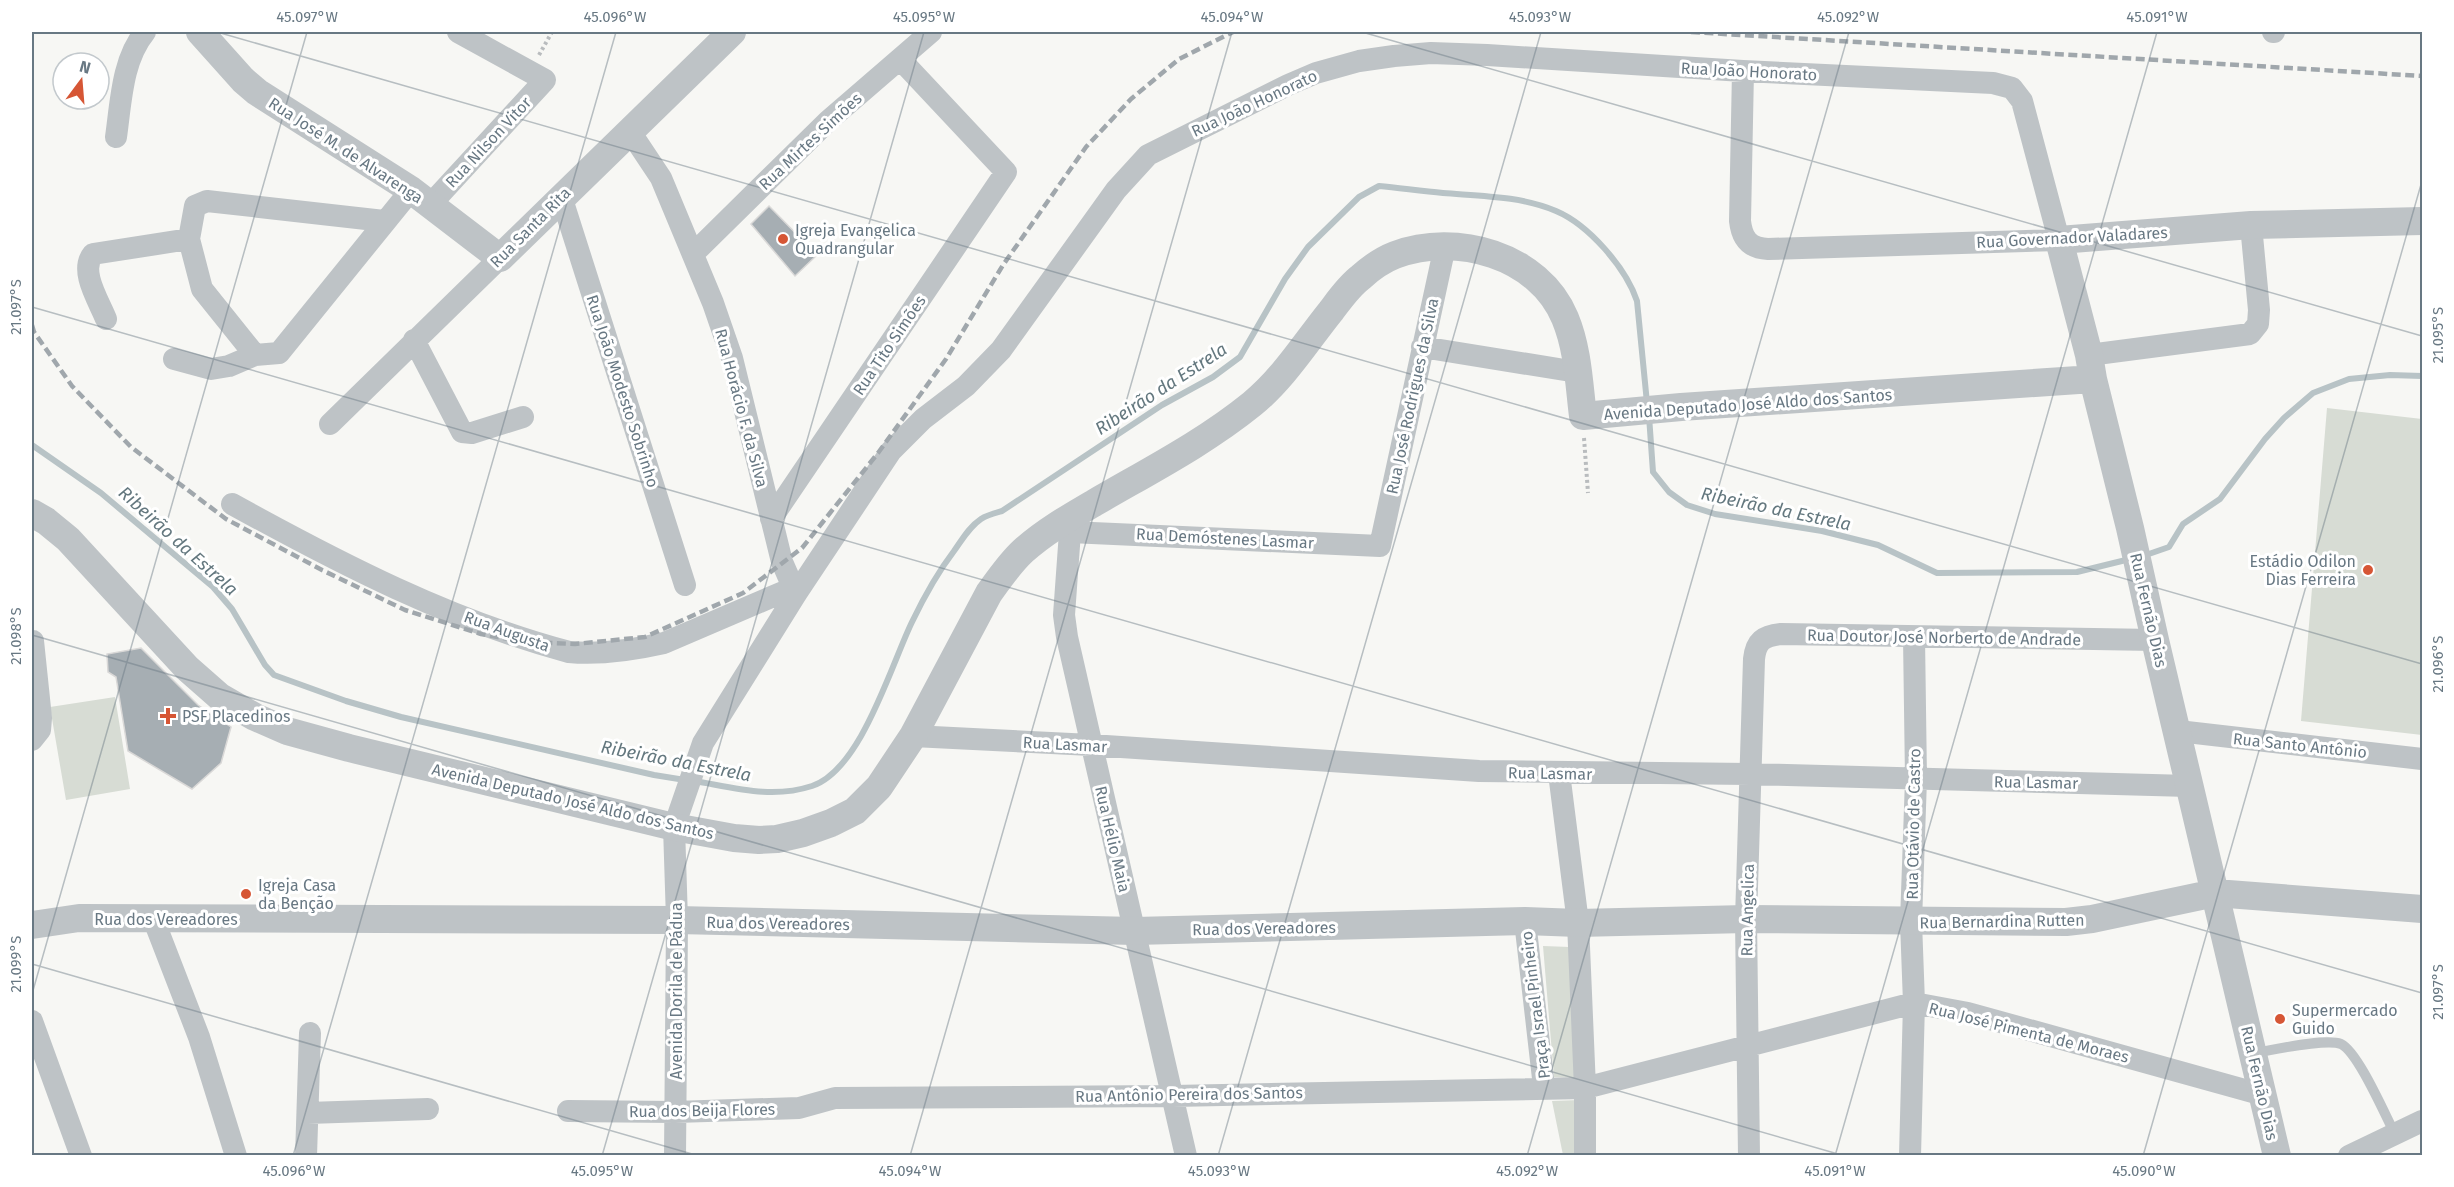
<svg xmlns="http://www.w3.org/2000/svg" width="2454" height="1187" font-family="'Fira Sans',sans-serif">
<rect width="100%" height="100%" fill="#f7f7f4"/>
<!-- green -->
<path fill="#d7dcd4" d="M2327 408 2422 419V735L2301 721Z
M115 697 130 789 66 800 50 707Z
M1543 946 1570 947 1577 1078 1554 1077Z
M1580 1100 1581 1155H1563L1552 1101Z"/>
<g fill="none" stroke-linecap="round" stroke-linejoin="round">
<!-- stream -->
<path stroke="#b8c3c6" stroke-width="6" d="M1649 416 1653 472 1669 492 1687 505 1715 514 1822 531 1878 545 1937 573 2077 572 2130 559
M32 445 101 493 213 587 232 609 265 665 274 675 346 701 401 717 654 775 685 780
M2143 556 2169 547 2183 524 2220 499 2265 439 2284 418 2313 393 2349 379 2390 375 2422 376
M695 781C735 788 772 799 812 786 861 770 891 665 912 622 924 597 938 572 954 551 962 540 969 527 981 519 987 515 995 513 1002 511L1162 405 1213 377 1240 357 1285 279 1308 247 1359 197 1379 186C1400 188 1421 191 1443 193 1480 196 1521 196 1556 211 1589 225 1626 268 1637 301L1647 403"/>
</g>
<!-- building -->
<path fill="#a6aeb3" stroke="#d9d8d7" stroke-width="1.5" d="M769 206 817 255 795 276 751 224Z
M141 648 198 705 231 727 221 763 192 789 128 751 116 677 108 672 107 654Z"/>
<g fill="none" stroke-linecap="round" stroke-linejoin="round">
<!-- path -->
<path stroke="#b9bcbe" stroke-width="4" stroke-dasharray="3 3" stroke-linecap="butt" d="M539 55 552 32
M1584 438 1588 493"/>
<!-- service -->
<path stroke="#bec3c6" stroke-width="10" d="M2254 1053C2273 1050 2325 1038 2341 1044 2358 1052 2385 1115 2395 1134"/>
<!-- minor -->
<path stroke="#bec3c6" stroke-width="22" d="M2273 32H2274
M629 130 661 178 713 303 732 358 782 562 796 594
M116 137C121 102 122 60 145 32
M561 196 685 585
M430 205 545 80 458 32
M694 253 828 121 931 32
M106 319C99 301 79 271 93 254L189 239
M414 340 462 432 472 433 523 417
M1422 347 1577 372
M255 355 202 289 189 239 195 206 207 201 384 221
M2089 355 2250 334 2258 324 2259 310 2251 225
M174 359 211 369 229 366 255 355 279 353 411 190
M330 424 500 258
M232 504C339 563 451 621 569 652 600 655 633 650 664 643L783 592 796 594
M771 519 1006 172 900 59
M1066 520 1070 532 1064 615 1067 637 1186 1156
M1070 532 1380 546 1445 246
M2178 731 2422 759
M913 736 1091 745 1479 771 1750 774 2189 786
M32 740 40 730 41 718 33 641
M1559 773 1578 923 1585 1088V1156
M153 918 199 1037 236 1156
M1525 921 1544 1087
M32 1021 81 1156
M568 1111 675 1112 799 1108 835 1098 1173 1096 1585 1088 1914 1003 1968 1013 2263 1095
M308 1113 428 1109
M306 1156 310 1033
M675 1156 677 920 674 827 703 743 796 594 891 451 923 419 966 386 1001 350 1116 190 1148 155 1288 85 1316 73 1359 61 1394 56 1431 53 1487 55 1743 71 1993 83 2012 88 2022 101 2059 240 1768 249C1749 248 1742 239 1740 221L1743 71
M1749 1156 1746 919 1754 659C1756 641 1763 636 1781 634L2155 640
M1910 1156 1914 1003 1911 922 1916 779 1914 637
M2349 1156 2422 1121"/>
<!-- tertiary -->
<path stroke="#bec3c6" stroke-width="28" d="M200 32 243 80 257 92 411 190 500 258 732 32
M32 513 46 521 68 539 187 668 220 697 255 717 287 731 349 748 674 827 734 838 759 840 777 839 803 833 831 823 855 811 879 787 913 736 989 593C999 579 1010 563 1023 551 1044 532 1070 517 1094 503 1147 472 1204 443 1252 404 1283 379 1306 342 1331 311 1340 299 1349 286 1361 277 1371 268 1382 260 1395 255 1456 232 1539 255 1565 318 1578 349 1579 384 1583 416L1681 407 2093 379
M32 925 79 918 677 920 1135 931 1525 921 1578 923 1746 919 2066 922 2092 919 2215 893 2422 909
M2277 1156 2155 640 2130 528 2093 379 2089 355 2059 240 2251 225 2422 221"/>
<!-- rail -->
<path stroke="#a0a7ac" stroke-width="4.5" stroke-dasharray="9 4.5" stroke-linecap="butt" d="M1691 32 2422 76
M32 325 34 332 72 386 131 447 226 519 322 570 405 610 481 634 526 642 575 644 645 637 743 593 802 548 878 453 946 359 1003 265 1086 147 1131 99 1179 59 1233 32"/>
</g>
<!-- ticks -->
<path fill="none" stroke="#687883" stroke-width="1.5" stroke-opacity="0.45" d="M217 32 2422 664M1362 32 2422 336M32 307 2422 993M32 635 1845 1156M32 964 699 1156M32 994 307 32M293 1156 616 32M602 1156 924 32M910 1156 1232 32M1218 1156 1541 32M1527 1156 1849 32M1835 1156 2157 32M2143 1156 2422 181"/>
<!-- markers -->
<g fill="#d65635" stroke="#fff" stroke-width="2">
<circle cx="783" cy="239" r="6"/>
<circle cx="2368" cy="570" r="6"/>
<path d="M165 707h6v6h6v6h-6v6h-6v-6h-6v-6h6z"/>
<circle cx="246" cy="894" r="6"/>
<circle cx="2280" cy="1019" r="6"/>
</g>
<g text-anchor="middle" stroke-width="6" stroke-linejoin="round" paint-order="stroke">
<!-- street labels -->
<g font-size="16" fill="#687883" stroke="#fff">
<text transform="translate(1749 71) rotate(3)" y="6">Rua João Honorato</text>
<text transform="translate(1254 103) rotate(-25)" y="6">Rua João Honorato</text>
<text transform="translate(810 141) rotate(-43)" y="6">Rua Mirtes Simões</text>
<text transform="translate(488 142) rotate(-47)" y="6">Rua Nilson Vitor</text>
<text transform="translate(346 150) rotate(33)" y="6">Rua José M. de Alvarenga</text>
<text transform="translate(530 227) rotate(-45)" y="6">Rua Santa Rita</text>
<text transform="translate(2072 237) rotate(-3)" y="6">Rua Governador Valadares</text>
<text transform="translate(889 345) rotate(-56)" y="6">Rua Tito Simões</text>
<text transform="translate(623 391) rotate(72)" y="6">Rua João Modesto Sobrinho</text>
<text transform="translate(1412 396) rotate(-78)" y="6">Rua José Rodrigues da Silva</text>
<text transform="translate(1748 404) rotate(-4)" y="6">Avenida Deputado José Aldo dos Santos</text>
<text transform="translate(742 408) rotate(75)" y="6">Rua Horácio F. da Silva</text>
<text transform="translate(1225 538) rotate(3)" y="6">Rua Demóstenes Lasmar</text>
<text transform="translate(2149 610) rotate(77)" y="6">Rua Fernão Dias</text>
<text transform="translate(507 631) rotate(20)" y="6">Rua Augusta</text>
<text transform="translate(1944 637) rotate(1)" y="6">Rua Doutor José Norberto de Andrade</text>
<text transform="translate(1065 744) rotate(3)" y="6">Rua Lasmar</text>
<text transform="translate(2300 745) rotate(6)" y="6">Rua Santo Antônio</text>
<text transform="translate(1550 773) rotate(1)" y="6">Rua Lasmar</text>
<text transform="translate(2036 782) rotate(1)" y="6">Rua Lasmar</text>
<text transform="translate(573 801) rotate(13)" y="6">Avenida Deputado José Aldo dos Santos</text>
<text transform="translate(1913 824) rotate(-89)" y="6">Rua Otávio de Castro</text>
<text transform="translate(1113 839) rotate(77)" y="6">Rua Hélio Maia</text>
<text transform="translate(1747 910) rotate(-89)" y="6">Rua Angelica</text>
<text x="166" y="925">Rua dos Vereadores</text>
<text transform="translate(2002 921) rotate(-1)" y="6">Rua Bernardina Rutten</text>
<text transform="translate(778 923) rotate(1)" y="6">Rua dos Vereadores</text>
<text transform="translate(1264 928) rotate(-1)" y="6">Rua dos Vereadores</text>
<text transform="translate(676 991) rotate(-90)" y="6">Avenida Dorila de Pádua</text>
<text transform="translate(1535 1005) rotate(-97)" y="6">Praça Israel Pinheiro</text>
<text transform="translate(2029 1032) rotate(14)" y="6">Rua José Pimenta de Moraes</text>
<text transform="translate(2260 1083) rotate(77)" y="6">Rua Fernão Dias</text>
<text transform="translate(1189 1094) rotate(-1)" y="6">Rua Antônio Pereira dos Santos</text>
<text transform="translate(702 1110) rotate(-1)" y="6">Rua dos Beija Flores</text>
</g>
<!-- poi labels -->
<g font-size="16" fill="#687883" stroke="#fff" text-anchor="start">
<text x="795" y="236">Igreja Evangelica<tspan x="795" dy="18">Quadrangular</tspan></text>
<text x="2356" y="567" text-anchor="end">Estádio Odilon<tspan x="2356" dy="18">Dias Ferreira</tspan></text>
<text x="182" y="722">PSF Placedinos</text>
<text x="258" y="891">Igreja Casa<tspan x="258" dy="18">da Benção</tspan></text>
<text x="2292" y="1016">Supermercado<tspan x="2292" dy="18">Guido</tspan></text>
</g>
<!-- water labels -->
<g font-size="18" font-style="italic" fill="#64787f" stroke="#fff">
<text transform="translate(1161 389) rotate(-33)" y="6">Ribeirão da Estrela</text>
<text transform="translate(1776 509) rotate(12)" y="6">Ribeirão da Estrela</text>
<text transform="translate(178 541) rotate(42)" y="6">Ribeirão da Estrela</text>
<text transform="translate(676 761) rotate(11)" y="6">Ribeirão da Estrela</text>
</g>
</g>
<!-- border -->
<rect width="2454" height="1187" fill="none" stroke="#ffffff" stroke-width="66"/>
<!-- north arrow -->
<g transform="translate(81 81) rotate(16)"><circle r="28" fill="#ffffff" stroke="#c3c9cd" stroke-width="1.5"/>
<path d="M0-4.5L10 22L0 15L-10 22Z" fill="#d65635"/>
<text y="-9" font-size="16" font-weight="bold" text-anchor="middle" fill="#687883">N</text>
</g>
<rect x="33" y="33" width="2388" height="1121" fill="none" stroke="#687883" stroke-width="2"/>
<g font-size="15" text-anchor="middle" fill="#687883">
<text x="307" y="22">45.097°W</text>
<text x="615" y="22">45.096°W</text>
<text x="924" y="22">45.095°W</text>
<text x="1232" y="22">45.094°W</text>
<text x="1540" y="22">45.093°W</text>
<text x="1848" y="22">45.092°W</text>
<text x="2157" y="22">45.091°W</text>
<text transform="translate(16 307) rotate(-90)" y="5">21.097°S</text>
<text transform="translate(2438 335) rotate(-90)" y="5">21.095°S</text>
<text transform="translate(16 636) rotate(-90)" y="5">21.098°S</text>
<text transform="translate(2438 664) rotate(-90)" y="5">21.096°S</text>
<text transform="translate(16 964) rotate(-90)" y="5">21.099°S</text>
<text transform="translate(2438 992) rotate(-90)" y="5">21.097°S</text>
<text x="294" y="1176">45.096°W</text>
<text x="602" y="1176">45.095°W</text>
<text x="910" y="1176">45.094°W</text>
<text x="1219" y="1176">45.093°W</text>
<text x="1527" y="1176">45.092°W</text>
<text x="1835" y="1176">45.091°W</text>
<text x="2144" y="1176">45.090°W</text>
</g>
</svg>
